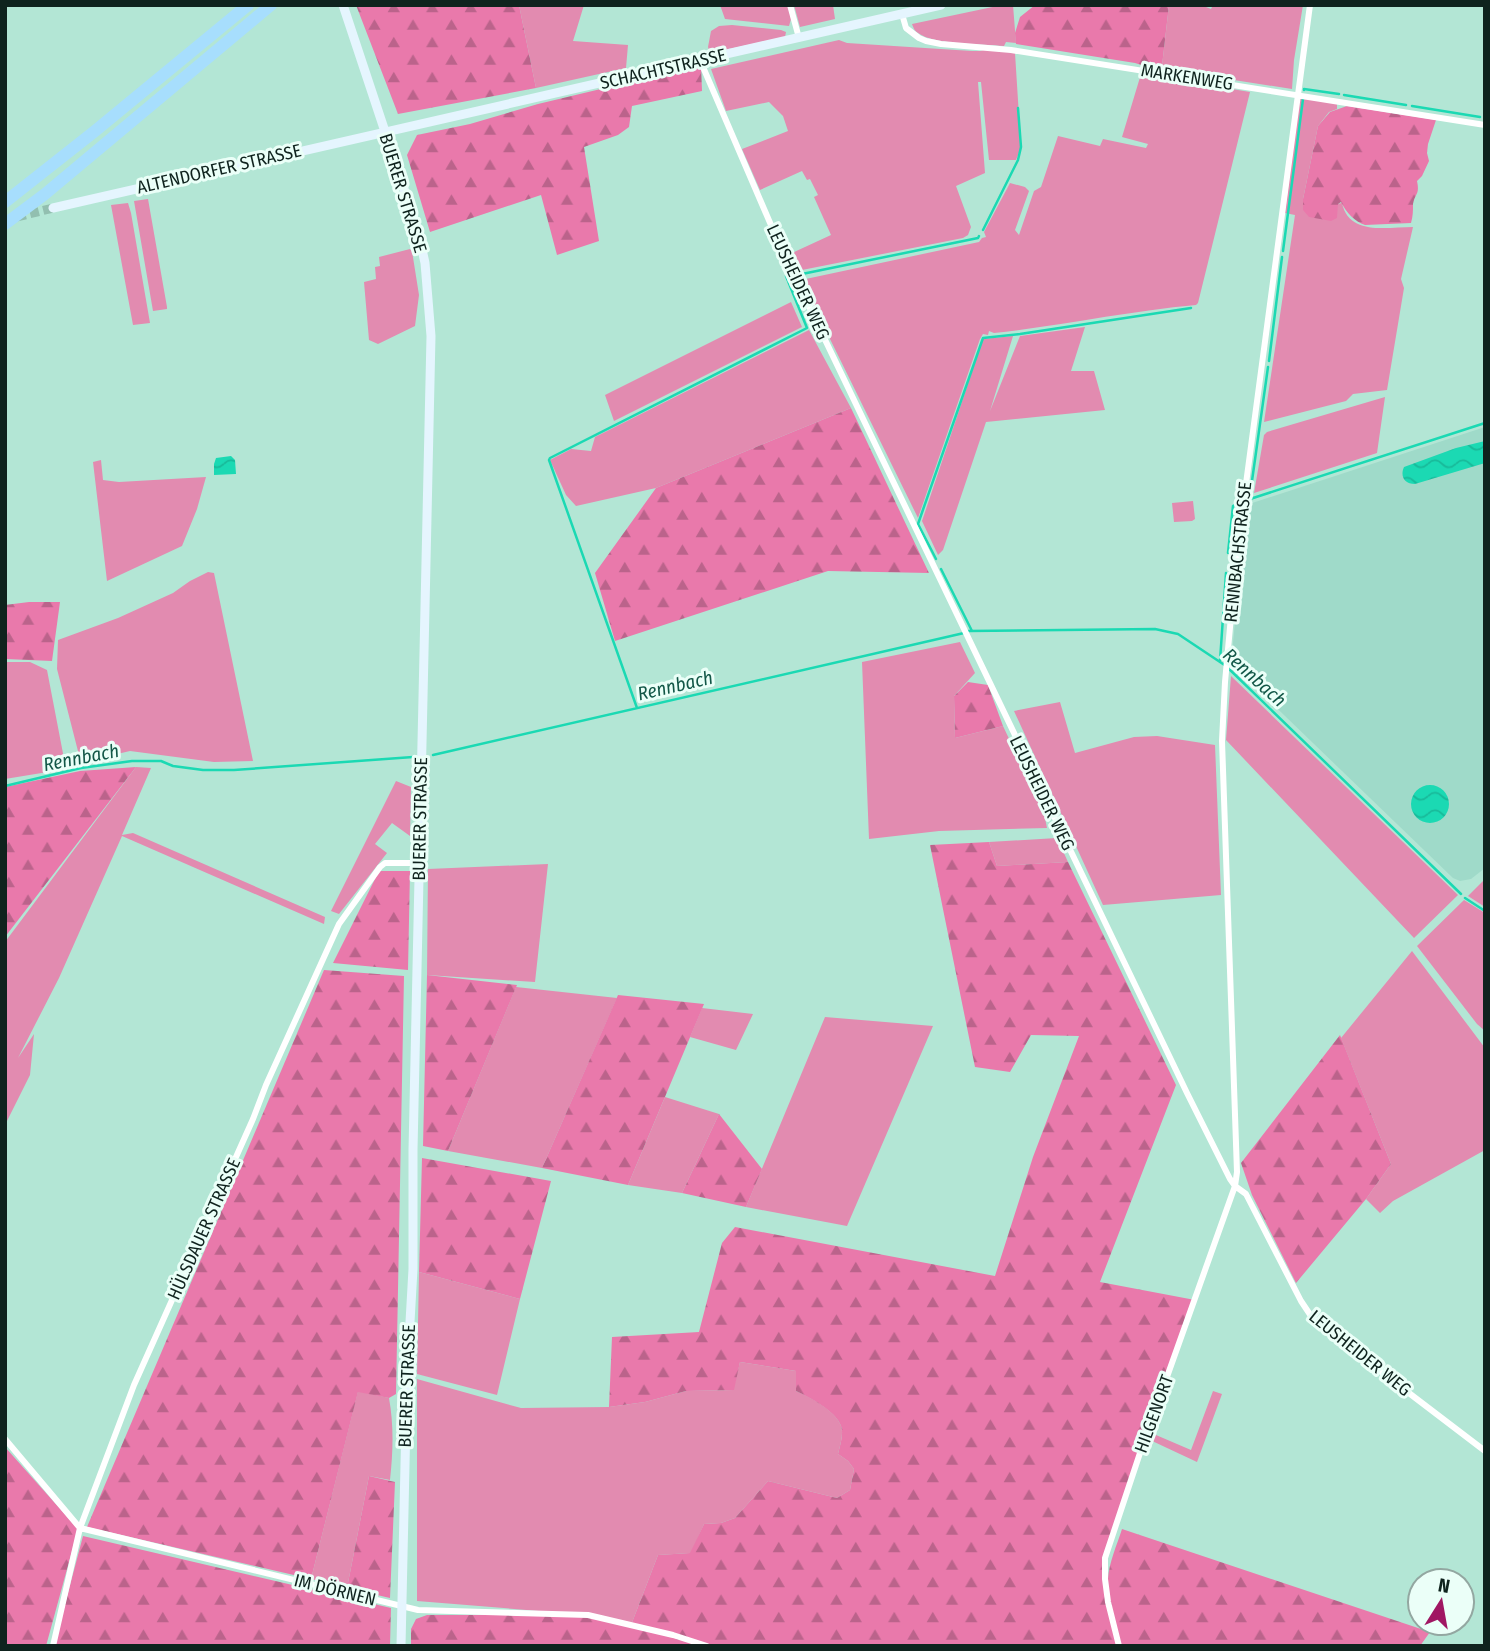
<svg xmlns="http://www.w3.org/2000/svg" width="1490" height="1651" font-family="'Fira Sans Condensed',sans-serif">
<defs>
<pattern id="forest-firs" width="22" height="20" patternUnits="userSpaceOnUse" patternTransform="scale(1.75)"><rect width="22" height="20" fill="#e979ab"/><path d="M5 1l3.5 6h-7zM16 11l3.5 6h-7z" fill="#bb638b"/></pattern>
<pattern id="water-waves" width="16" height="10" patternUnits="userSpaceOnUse" patternTransform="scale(1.75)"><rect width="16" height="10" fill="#1bd9b3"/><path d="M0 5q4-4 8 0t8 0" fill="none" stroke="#18ba9a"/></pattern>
</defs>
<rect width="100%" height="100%" fill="#b3e6d5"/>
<!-- built -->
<path fill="#9fdac9" d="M1485 427V868L1471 879 1460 881 1453 878 1231 664 1246 505Z"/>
<!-- green -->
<path fill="#e28bb0" d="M519 5H584L573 41 628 45 626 68 536 88Z
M720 5H788L791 19 789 26 725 19Z
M794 5H833L835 19 800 27Z
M1002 5H1013L1016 43 1006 42 1004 46C983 44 934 45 918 33 914 30 914 29 912 24Z
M1169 5H1201L1211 9 1213 5H1303L1294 60 1292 89 1164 69 1162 66Z
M732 25 781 30 786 32 785 37 710 53 708 47 711 31 719 26Z
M839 40 847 43 972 51H980L987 49 1015 53 1021 148 1016 160H989L981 82H978L985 173 956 186 971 227 968 235 963 238 802 270 792 253 831 235 814 197 818 195 810 179 807 180 802 171 760 190 742 149 788 131 783 116 769 102 726 111 711 69Z
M1141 74 1250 92 1198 303 1196 305C1128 311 1061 326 994 333L989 331 988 335 983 334 980 339 918 518 801 280 979 242 982 238 986 237 984 232 1010 183 1025 187 1029 191 1015 230 1019 235 1034 191 1041 187 1058 136 1100 146 1103 139 1146 148 1148 144 1122 137Z
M1301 98 1337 102V109L1329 112 1318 126 1303 199V210L1342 203C1349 236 1387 227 1413 227L1401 279 1404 288 1387 390 1353 394 1346 401 1264 422 1295 215 1285 213 1299 100Z
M148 199 167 307V309L153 311 134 201Z
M128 203 131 213 150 323 133 325 111 205Z
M410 249 412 251 419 295 415 326 378 344 369 340 364 282 376 279 375 267 380 266 379 257Z
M791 302 802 327 614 421 605 395Z
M1085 327 1071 371H1094L1105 410 986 422 943 550 938 555 922 521 983 339 1013 336 990 411 1020 336Z
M809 330 851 408 656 488 576 506 566 495 550 460 571 449 591 451 595 437Z
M1385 397 1377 453 1254 493 1264 435 1267 432Z
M101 460 103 480 119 482 206 477 197 509 182 546 107 581 93 462Z
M1193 501 1195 519 1192 521 1174 522 1172 503Z
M208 572 214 573 253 761 214 762 130 751 113 755 80 759 57 669 58 640 118 618 173 593 190 581Z
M960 642 975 673 954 696 955 738 1003 726 1044 813 1047 828 939 831 869 839 862 662Z
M5 662H30L47 670 66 769 5 779Z
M1231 676 1458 895 1414 938 1226 740Z
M1060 702 1075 753 1134 737 1157 736 1215 745 1221 895 1103 905 1014 711Z
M136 767 151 768 122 835 133 833 325 917 324 924 122 836 59 978 18 1058 34 1034 30 1075 5 1125V942Z
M396 781 411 787 410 836 392 823 375 844 387 853 339 914 331 911Z
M1057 838 1068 862 997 866 989 842Z
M548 864 535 982 427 975 428 869Z
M1485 879V907L1468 896Z
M1464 900 1485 913V1031L1477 1024 1417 946Z
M1412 951 1485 1048V1150L1393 1201 1380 1213 1366 1199 1391 1164 1341 1038Z
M516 987 617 998 542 1168 448 1151Z
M702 1008 753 1014 736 1050 690 1037Z
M825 1017 933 1026 847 1226 746 1207Z
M665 1097 719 1114 682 1193 628 1185Z
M419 1272 520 1299 497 1395 417 1374Z
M740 1362 796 1371V1391C810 1397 836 1411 841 1426 844 1434 840 1445 838 1454L848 1461 854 1469 850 1490 837 1498 768 1481 735 1518 721 1523 704 1524 691 1553 658 1555 631 1625 588 1615 417 1601V1379L521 1408 609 1407 645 1402 686 1391 733 1390Z
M358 1391 389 1398C394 1425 393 1453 390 1480L369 1476 347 1588 311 1579Z
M1213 1391 1222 1394 1197 1462 1150 1440 1156 1435 1191 1450Z"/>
<!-- forest -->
<path fill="url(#forest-firs)" d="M356 5H519L536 88 398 114Z
M1035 5H1169L1162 66 1154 69 1135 63 1016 44 1015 33 1020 17Z
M701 65 702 91 632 106 629 127 618 135 584 147 599 241 557 255 541 195 430 232 407 155 417 135 470 124 538 104Z
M1347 106 1436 120 1428 144 1427 153 1429 161 1422 176 1417 181C1420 195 1415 193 1413 204 1413 211 1413 216 1411 223L1365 225C1355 222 1346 212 1341 202L1338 204 1337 218 1331 221 1309 217 1303 210V199L1318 126 1330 112Z
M851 408 929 573 828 571 615 641 595 573 656 488Z
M29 602H60L52 661 5 659V605Z
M968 682 988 685 1003 726 955 738 954 696Z
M136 767 5 937V787L80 771Z
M989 842 997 866 1068 862 1176 1085 1100 1282 1195 1300 1105 1558V1579L1119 1646H411V1629L416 1619 427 1615H588L631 1625 658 1555 690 1553 704 1524 721 1523 735 1518 768 1481 837 1498 850 1490 854 1469 848 1461 838 1454C840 1445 844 1434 841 1426 836 1411 809 1397 796 1391V1371L740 1362 734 1390 686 1391 645 1402 609 1407 612 1337 699 1332 722 1243 735 1227 995 1276 1033 1157 1079 1036 1031 1035 1010 1072 975 1067 930 845Z
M379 871H410L408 970 333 963Z
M324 970 404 976 396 1394 389 1398 358 1392 311 1579 87 1527Z
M427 975 517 985 448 1151 423 1146Z
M618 995 704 1004 628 1185 542 1168Z
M1340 1035 1391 1164 1366 1199 1296 1283 1252 1195 1241 1163Z
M719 1114 762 1169 746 1207 682 1193Z
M422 1158 551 1181 520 1299 419 1272Z
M5 1447 78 1529 46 1646H5Z
M369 1476 395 1482 390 1598 347 1588Z
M1122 1529 1430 1632 1420 1646H1121C1116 1625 1107 1601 1108 1579 1109 1562 1117 1545 1122 1529Z
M83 1536 391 1608 390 1646H54Z"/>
<!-- water -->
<path fill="url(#water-waves)" d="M1485 441V463L1415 484C1404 484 1400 476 1404 467L1456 448Z
M231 456 235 460 236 474 214 475V464L216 458Z
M1411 804a19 19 0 1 1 38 0a19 19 0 1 1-38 0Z"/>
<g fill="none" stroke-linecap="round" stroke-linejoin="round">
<!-- stream -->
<path stroke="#1bd9b3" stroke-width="2.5" d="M1304 90V89L1339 94
M1344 95 1406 105
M1412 106 1480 117
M983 230 1018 160 1021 147 1018 108
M1283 251 1303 99
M802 274 978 238 979 236
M1269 361 1282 257
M1251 488 1268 367
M1247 500 1485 423
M1228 553 1233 506 1236 504
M936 559 918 524 983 338 1020 334 1191 308
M941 569 972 631
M968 631 1155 629 1178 634 1226 666 1461 894
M1220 661 1226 573
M637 708 549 460 550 458 807 328 786 276 793 275
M433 755 964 633
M5 786 81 768 132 761H161L173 766 203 770H234L413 757
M1465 898 1485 911"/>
<!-- secondary-tunnel -->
<path stroke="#92bfb0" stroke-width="9" stroke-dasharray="9 4.5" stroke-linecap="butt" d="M17 217 53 208"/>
<!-- street -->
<path stroke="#fff" stroke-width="6" d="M790 5 799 38
M902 14 906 28 919 38 926 41 941 44 1011 50 1485 125
M700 60 780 246 1187 1093 1230 1179 1235 1186 1246 1194 1301 1301 1311 1316 1321 1326 1485 1451
M5 1439 80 1528 418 1610 588 1615 673 1635 707 1646
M53 1646 80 1528 134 1385 253 1119 266 1085 339 924 380 867 385 863H419
M1119 1646 1108 1602 1105 1579V1558L1142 1447 1235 1186 1237 1172 1222 741 1225 682 1237 551 1310 5"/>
<!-- secondary -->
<path stroke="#e5f5fe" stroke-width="9" d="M343 5 418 231 425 263 431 336 413 1150V1269L407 1375 401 1646
M53 208 941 5"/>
<!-- highway -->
<path stroke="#a7defd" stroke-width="12" d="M5 202 95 131 248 5
M5 224 45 194 271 5"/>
</g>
<g text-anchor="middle" stroke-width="6" stroke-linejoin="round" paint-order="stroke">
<!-- street labels -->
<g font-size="18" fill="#0f231e" stroke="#ebfff8">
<text transform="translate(663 69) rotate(-13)" y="6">SCHACHTSTRASSE</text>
<text transform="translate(1187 77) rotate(9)" y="6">MARKENWEG</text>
<text transform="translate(219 169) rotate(-13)" y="6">ALTENDORFER STRASSE</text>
<text transform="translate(403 193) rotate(73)" y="6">BUERER STRASSE</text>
<text transform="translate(798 282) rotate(65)" y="6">LEUSHEIDER WEG</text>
<text transform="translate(1238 552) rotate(-84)" y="6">RENNBACHSTRASSE</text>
<text transform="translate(1042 793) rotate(64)" y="6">LEUSHEIDER WEG</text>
<text transform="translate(420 819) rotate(-89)" y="6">BUERER STRASSE</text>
<text transform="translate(204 1229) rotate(-66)" y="6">HÜLSDAUER STRASSE</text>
<text transform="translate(1360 1353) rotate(39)" y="6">LEUSHEIDER WEG</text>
<text transform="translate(407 1386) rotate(-88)" y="6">BUERER STRASSE</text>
<text transform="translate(1154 1414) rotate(-70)" y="6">HILGENORT</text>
<text transform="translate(335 1590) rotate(14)" y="6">IM DÖRNEN</text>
</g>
<!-- water labels -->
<g font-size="19" font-style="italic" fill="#125747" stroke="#ebfff8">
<text transform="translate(1255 677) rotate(42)" y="7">Rennbach</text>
<text transform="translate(675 685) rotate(-13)" y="7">Rennbach</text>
<text transform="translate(81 757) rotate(-11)" y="7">Rennbach</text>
</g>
</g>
<!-- border -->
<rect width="1490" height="1651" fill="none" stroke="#0f231e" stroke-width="14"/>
<!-- north arrow -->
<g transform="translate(1441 1602) rotate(11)"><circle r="33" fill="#ebfff8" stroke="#93a7a1" stroke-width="2"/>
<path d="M0-5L12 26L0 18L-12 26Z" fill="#a01763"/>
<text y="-10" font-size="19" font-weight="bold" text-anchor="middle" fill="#0f231e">N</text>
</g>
</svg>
